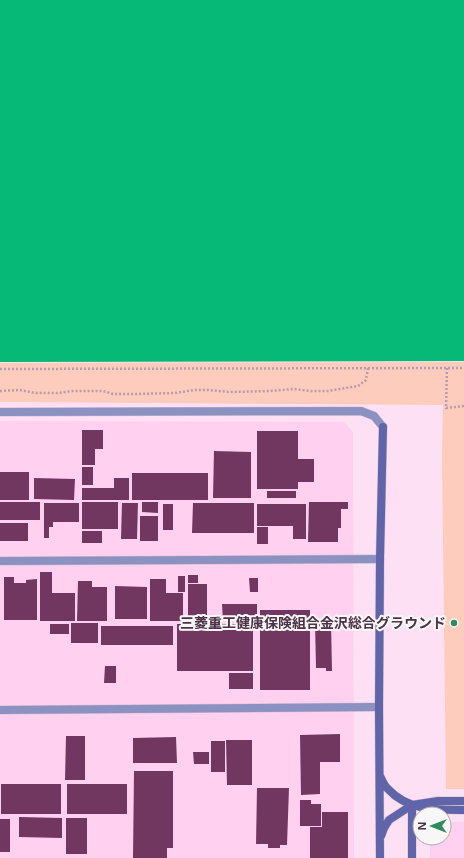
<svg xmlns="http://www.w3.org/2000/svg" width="464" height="858" font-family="'Open Sans','Noto Sans JP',sans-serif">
<rect width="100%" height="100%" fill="#fde0f3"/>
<!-- built -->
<path fill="#ffd0ef" d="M0 421 344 422 353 432 354 858H0Z
M448 822H464V858H430V838H444V825Z"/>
<!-- green -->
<path fill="#feccbc" d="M464 362V789H446L442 455 443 405 0 402V363Z"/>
<!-- water -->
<path fill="#06b977" d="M0 0H464V361L0 362Z"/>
<!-- building -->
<path fill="#723761" d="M82 430H103V449H95V465H82Z
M257 431H298V459H314V482H298V489H257Z
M214 451 251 452V498H213Z
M82 467H93V485H82Z
M0 472H29V500H0Z
M132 473H208V500H132Z
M34 478 75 479 74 500 34 499Z
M114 478H129V500H82V488H114Z
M267 491H296V498H267Z
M0 502H40V520H0Z
M82 502H118V529H82Z
M142 502H158V513L142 512Z
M309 502H348V509H341V528H338V542H308Z
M44 503H79V522H53V527H49V538H44Z
M122 503H138L137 539H121Z
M193 503H254V533H192Z
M163 504H173V530H163Z
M257 504H306V539H293V526H257Z
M140 516H158V541H140Z
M0 523H28V541H0Z
M257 527H268V544H257Z
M82 531H102V543H82Z
M40 572H52V593H75V621H40Z
M188 575H198V583H188Z
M178 576H185V592H178Z
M4 577H14V583H26V580L37 579V620H4Z
M249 578H258V592H250Z
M150 579H166V593H183V621H150Z
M78 581H92V587H107V621H77Z
M188 584H207V620H188Z
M115 586 147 587V619H115Z
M222 604H257V620L223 621Z
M260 610H310V690H260Z
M331 622 332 671H326V668H316L315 623Z
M71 623H98V643H71Z
M50 624H69V634H50Z
M177 624H253V671H177Z
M101 626H173V645H101Z
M105 666H116V683H104Z
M229 673H253V689H229Z
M340 734V762H320V794L301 795 300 735Z
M66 736H85V780H65Z
M176 737 177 763H133V738Z
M226 740H252V785H227Z
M211 741H225V772H211Z
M193 752H209V764H194Z
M134 771H173V848H167V858H133Z
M1 784H61V814H1Z
M67 784H127V814H67Z
M257 788H289L287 845H280V848H268V844H256Z
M300 800H311V804H321V826H300Z
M322 812H348V858H310V827H322Z
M19 817 62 818V838L19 837Z
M66 818H87V854H66Z
M0 819H10V852H0Z"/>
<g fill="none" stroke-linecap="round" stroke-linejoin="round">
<!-- street casing -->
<g stroke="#dabdd0" stroke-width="9">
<path id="street" d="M0 412 361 411 374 416 383 427
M0 561 380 559
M0 710 379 707"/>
</g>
<!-- secondary casing -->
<g stroke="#dabdd0" stroke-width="9">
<path id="secondary" d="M380 776C382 780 384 786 388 789 408 811 437 810 464 810
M412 805V858
M381 836 384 828 389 820 412 805 438 801H464
M380 858 379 707 380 559 383 427"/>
</g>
<!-- path -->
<path stroke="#b79bae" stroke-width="2.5" stroke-dasharray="2 2" stroke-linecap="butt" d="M447 368 446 408 464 406
M0 369 464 368
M0 391 20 390 35 393H59L72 391H103L113 394H134L175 393 194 390H208L230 392 270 391 294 389 311 391H328L358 386 366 380 368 368"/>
<!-- street -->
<use href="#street" stroke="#8b91c1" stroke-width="8"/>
<!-- secondary -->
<use href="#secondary" stroke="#6065aa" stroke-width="8"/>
</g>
<!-- markers -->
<circle fill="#328b60" stroke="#f7f7f7" stroke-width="1.5" cx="454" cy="623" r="4"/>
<g text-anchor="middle" stroke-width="4" stroke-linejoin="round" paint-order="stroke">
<!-- poi labels -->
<g font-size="14" font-weight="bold" fill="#4e3245" stroke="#f7f7f7" text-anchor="end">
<text x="446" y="628">三菱重工健康保険組合金沢総合グラウンド</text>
</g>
</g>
<!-- north arrow -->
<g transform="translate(432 826) rotate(270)"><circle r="19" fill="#f7f7f7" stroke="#b3a8b0"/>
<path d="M0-3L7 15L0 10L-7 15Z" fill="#328b60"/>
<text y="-6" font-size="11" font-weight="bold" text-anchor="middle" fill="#4e3245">N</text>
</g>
</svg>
